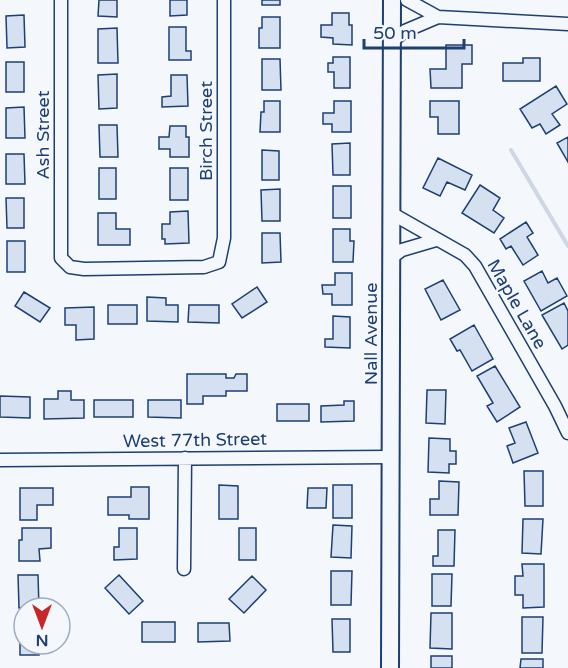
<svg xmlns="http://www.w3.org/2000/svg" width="568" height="668" font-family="'Varela Round',sans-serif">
<rect width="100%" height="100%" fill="#f4f7fb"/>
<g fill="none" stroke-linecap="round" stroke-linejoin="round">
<!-- stream -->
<path stroke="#cfd7e4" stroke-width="4" d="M511 150 568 246"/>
</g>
<!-- building -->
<path fill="#d5e0f0" stroke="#1d3f73" stroke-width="1.5" d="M99 0H117V17L98 16Z
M170 0H187V15L170 16Z
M262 0H280V5H262Z
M332 13H349V25H352V45L333 44V38L321 37V25H332Z
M24 15 25 47 7 48 6 16Z
M262 17H280V48H259V28H262Z
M169 27H186V51H191V60H169Z
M117 28 118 63H98V29Z
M446 45H472V64H462V88H431L430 69H446Z
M333 57H350V88H334V72H328V63H333Z
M523 58H540V81H503V63H523Z
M262 59H280L281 90H262Z
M6 62H24V92H6Z
M117 74V108L99 109 98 75Z
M171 75H187L188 106 162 107V97L171 96Z
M556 86 567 104 552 114 560 125 546 134 540 124 532 128 520 109Z
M264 101H280V132H260L261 112H264Z
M334 101H351V132H332V124H323V113H334Z
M430 101H459V134H438V117H430Z
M24 107 25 138H6V108Z
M99 125H117L118 157H100Z
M170 126H186V137H189V157H170V149H159V137H169Z
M568 137V162L557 143Z
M350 143V175H333L332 144Z
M262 150 279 151V180H262Z
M6 154H24L25 184H6Z
M438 158 472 175 465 190 447 182 440 196 423 188Z
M99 168H116V199H99Z
M170 168H188V200H170Z
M480 185 500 198 493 210 504 218 494 233 462 213Z
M333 186H351V218H333Z
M280 189V221H262L261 190Z
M6 198H24V228H7Z
M188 211 189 243 165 244V239H162V224H170V212Z
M98 213H116V229H130V245H98Z
M526 222 533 233 527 237 538 255 523 265 511 246 506 249 500 239Z
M333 229H350V241H354L353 262H333Z
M262 233H280L281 262 262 263Z
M7 241H25V272H7Z
M542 271 548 283 557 278 567 296 541 311 524 281Z
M335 273H352V305H332V294H323L322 285H335Z
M443 280 460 310 441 320 425 289Z
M257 287 267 302 242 318 232 304Z
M24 292 50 308 40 322 15 306Z
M147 297 166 298V305H178V322L147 321Z
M564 303 568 311V345L562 349 542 315Z
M108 305H137V324H108Z
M189 305H219V323L188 322Z
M94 307V339L76 340V325H65V308Z
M333 316 350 317V348L325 347V339H333Z
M474 325 493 359 472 371 460 350 457 351 450 339Z
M495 366 520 407 497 422 487 406 493 403 477 376Z
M187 374H226V378H234L236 374H247V391H226V396H203V404H187Z
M427 390H446L445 424 426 423Z
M58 391H71V400H84V418L44 419V399H58Z
M0 396 30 397V418L0 417Z
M94 400H133V417H94Z
M148 400H181V418L148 417Z
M344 401H354V421L321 422V406L344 405Z
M277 404H309V421H277Z
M526 422 538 453 513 463 507 446 515 443 509 428Z
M429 438 450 439V451H456V464H449V473L428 472Z
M524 471H543V506H525Z
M439 481 459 482 458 515H430V499H439Z
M219 485 238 486V519H219Z
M333 485H352V518H333Z
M131 487H149V519H129V515H108V497H131Z
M20 488H53V505H37V520H20Z
M308 488H327L326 508H307Z
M523 519H543L541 554 522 553Z
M333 525 352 526 351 558 331 557Z
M22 528H51V548L39 549 40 561H19V540H22Z
M119 528H137V559L114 560V547H119Z
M239 528H256V560H239Z
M438 530H455L454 566H433V556H438Z
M522 564H544V607L523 608V595H515V576H523Z
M331 571H352L351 605H331Z
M432 574H452L451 606H432Z
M18 575H38L39 608H19Z
M119 575 143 601 129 614 105 588Z
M252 576 266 590 244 613 229 599Z
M431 613H452V649L430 648Z
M522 617H543L542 653H522Z
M332 619H350V652H333Z
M20 620H24V644H49L39 645V655H20Z
M142 622H175V642H142Z
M198 623H229L230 641 198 642Z
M431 656H452V668H431Z
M521 659H543V668H520Z"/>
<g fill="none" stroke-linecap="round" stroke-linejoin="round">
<!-- minor casing -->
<g stroke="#1d3f73" stroke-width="15">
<path id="minor" d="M61 0V258L70 267 84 269 204 267 219 262 224 238V0
M407 0 438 17 568 24
M392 41 405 31 438 17
M391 213 465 255 475 266 555 406 568 433
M391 258 402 250 436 240
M0 460 390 457
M184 569 185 458"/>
</g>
<!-- secondary casing -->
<g stroke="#1d3f73" stroke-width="20">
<path id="secondary" d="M390 668 392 0"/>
</g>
<!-- minor -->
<use href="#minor" stroke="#f4f7fb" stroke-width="12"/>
<!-- secondary -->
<use href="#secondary" stroke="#f4f7fb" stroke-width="16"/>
</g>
<g text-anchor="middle" stroke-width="4.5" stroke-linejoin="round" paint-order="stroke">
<!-- street labels -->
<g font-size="18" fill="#1d3f73" stroke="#f4f7fb">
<text transform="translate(206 131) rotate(-90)" y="6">Birch Street</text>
<text transform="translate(43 135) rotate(-90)" y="6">Ash Street</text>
<text transform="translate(517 304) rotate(60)" y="6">Maple Lane</text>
<text transform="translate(371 334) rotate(-90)" y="6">Nall Avenue</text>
<text transform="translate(195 440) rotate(-1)" y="6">West 77th Street</text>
</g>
</g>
<!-- north arrow -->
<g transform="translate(42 626) rotate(180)"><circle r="28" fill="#f4f7fb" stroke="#9eadc5" stroke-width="1.5"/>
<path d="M0-4.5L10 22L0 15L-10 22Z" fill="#c62828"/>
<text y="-9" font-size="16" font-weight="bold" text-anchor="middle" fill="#1d3f73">N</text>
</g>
<!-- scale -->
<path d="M364 39v9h100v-9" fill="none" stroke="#1d3f73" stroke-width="3"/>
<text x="373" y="39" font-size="18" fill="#1d3f73" stroke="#f4f7fb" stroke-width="4.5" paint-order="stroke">50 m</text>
</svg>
